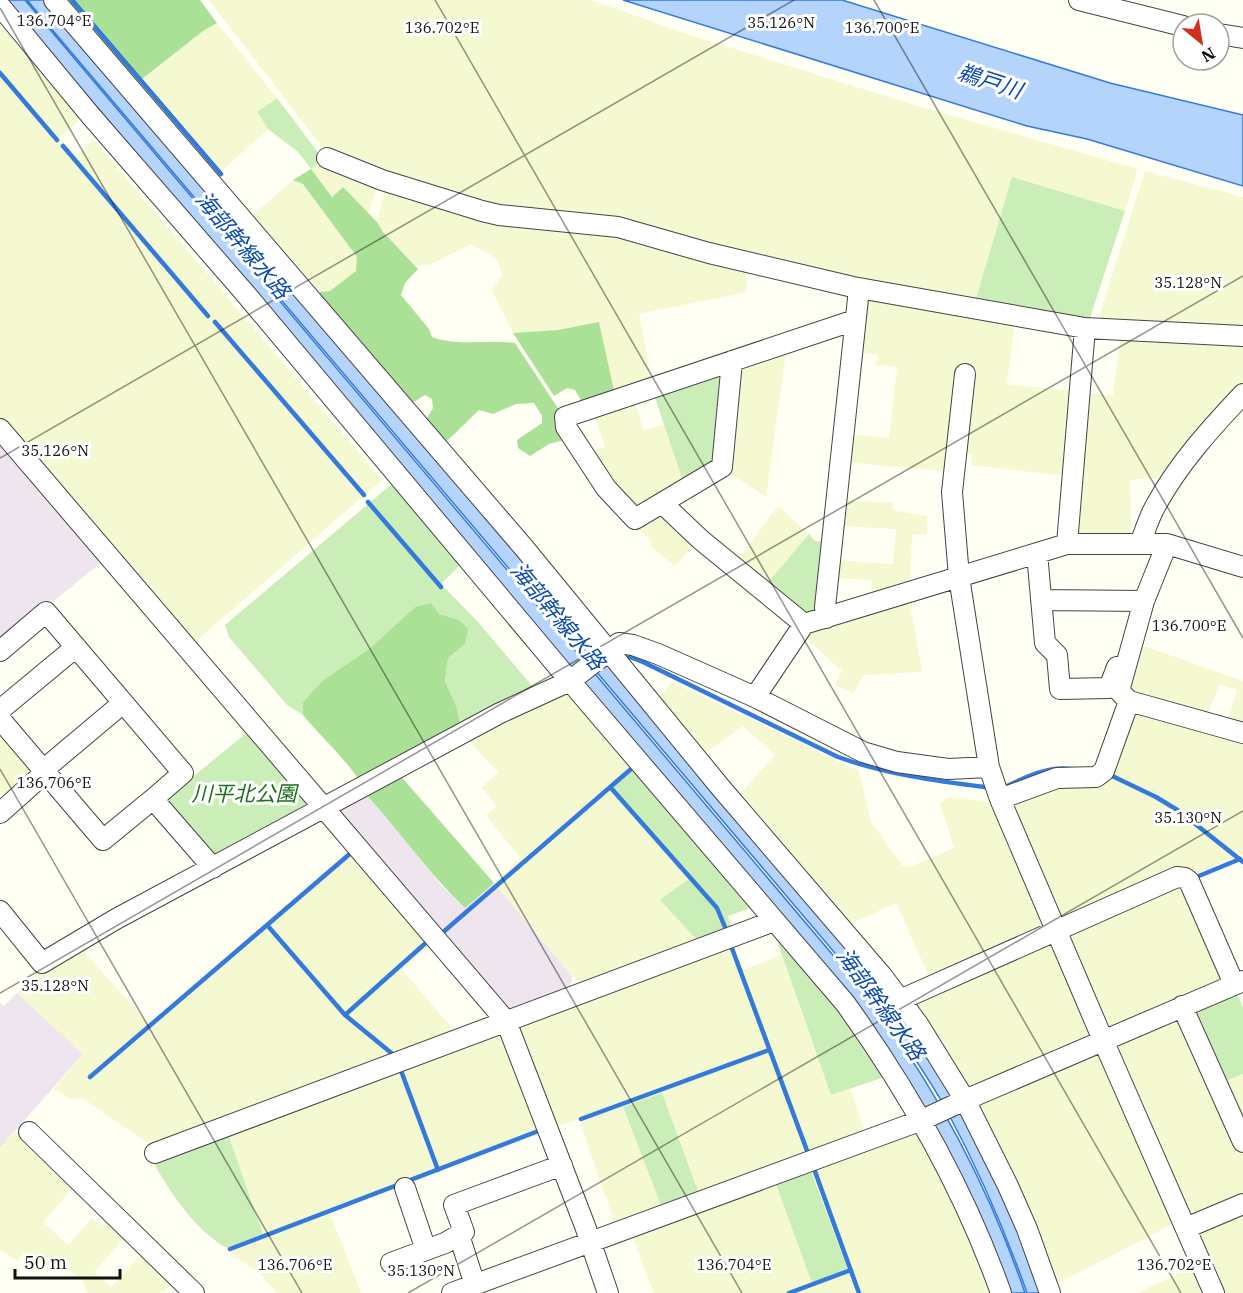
<svg xmlns="http://www.w3.org/2000/svg" width="1243" height="1293" font-family="'IBM Plex Serif','Noto Sans JP',serif">
<rect width="100%" height="100%" fill="#fffff4"/>
<!-- industrial -->
<path fill="#efe5ef" d="M0 441 103 561 0 645Z
M364 792 381 811 442 886 465 908 494 883 572 976 569 995 507 1015 335 808Z
M17 993 83 1054 0 1148V1003L4 1006Z"/>
<!-- farmland -->
<path fill="#f5f9d1" d="M209 0H591L690 35 908 103 1138 169 1125 211 1012 178 974 305 502 211 326 152Z
M217 23 277 98 257 112 268 129 213 179 137 83 203 31Z
M0 24 80 119 59 138 76 156 93 139 382 480 194 643 0 424Z
M323 159 378 184 368 215 343 187 333 197 311 169Z
M1145 171 1243 197V331L1097 323Z
M293 180 303 184 357 257V271L330 291 320 292 253 215Z
M392 186 619 232 744 265 747 287 743 293 639 314 652 382 615 395 599 322 558 330 513 333 491 289 502 276 497 259 471 244 429 265H414L383 232 377 222 385 191Z
M862 296 1015 320 1007 384 1073 391 1066 476 971 465 972 455 952 452 949 472 846 462 848 434 889 438 897 367 876 365 877 355 856 352Z
M1121 333 1243 345V386L1168 477 1130 480 1131 538 1075 537 1084 393 1113 395Z
M787 346 766 497 727 471 739 363Z
M634 399 644 431 664 424 684 484 637 512 587 454 605 447 593 412Z
M842 500 892 503 893 510 927 516V534H912L910 586 870 599 872 580 833 578 835 560 893 564 896 529 838 526Z
M778 506 809 534 764 587 735 564Z
M659 509 697 541 675 566 649 545 652 542 633 524Z
M909 597 922 672 864 675 853 693 835 685 842 671 801 634Z
M1144 646 1243 681V727L1227 722 1237 690 1220 684 1207 715 1129 692Z
M672 682 859 771 871 822 903 866 910 867 954 848 940 803 949 797 993 802 1050 925 931 981 896 903 850 924 741 793 775 755 743 726 701 756 655 702Z
M569 691 631 768 609 789 690 878 698 941 589 987 572 976 494 883 520 858 486 815 497 806 481 787 498 773 466 737Z
M1129 711 1243 736V856L1241 854 1192 876 1056 921 1010 801 1052 784 1095 782Z
M0 731 35 770 9 799 0 790Z
M352 848 434 942 402 970 459 1036 155 1148 82 1098 72 1100 54 1089 83 1054 17 993 41 968 79 946 149 1024Z
M1178 880 1227 978 1109 1034 1065 931Z
M1054 940 1094 1039 967 1095 910 1002Z
M731 941 743 970 781 955 831 1095 850 1089 867 1137 701 1199 662 1093 623 1108 664 1213 617 1230 579 1119 551 1128 516 1022Z
M1182 1017 1243 1155V1200L1191 1221 1112 1039Z
M500 1028 544 1132 330 1213 361 1293H277L260 1273 234 1256 226 1248 263 1233 227 1131Z
M1096 1046 1178 1221 1051 1287 975 1098Z
M1243 1074V1133L1221 1083Z
M918 1128 996 1293H654L630 1231 773 1176 848 1270 808 1163Z
M16 1131 76 1184 43 1222 68 1245 92 1218 101 1226 109 1217 128 1234 94 1272 111 1287 145 1251 174 1283 160 1293H88L81 1279 55 1260 47 1270 24 1252 17 1261 0 1249V1148Z
M1243 1208V1293H1218L1195 1229Z
M1195 1265 1208 1293H1138Z"/>
<!-- green -->
<path fill="#cbeeb9" d="M277 98 323 159 311 169 298 152 268 129 257 112Z
M1012 177 1125 211 1090 318 1087 323 974 305Z
M723 368 719 461 684 484 653 392Z
M393 483 463 562 441 584 478 622 538 693 461 729 457 708 445 681 448 658 465 644 457 619 415 607 369 649 322 681 303 702V715L287 705 229 637 225 625Z
M809 534 815 541 826 542 819 610 803 619 764 587Z
M249 731 315 807 212 857 167 804 168 797Z
M631 768 756 906 728 916 734 937 698 941 660 900 690 878 609 788Z
M773 930 799 957 884 1073 882 1078 831 1095Z
M1235 989 1243 1007V1074L1221 1083 1189 1014Z
M662 1093 701 1199 664 1213 623 1107Z
M227 1131 263 1234 226 1248C193 1227 171 1194 152 1160Z
M808 1163 848 1270 812 1283 773 1176Z"/>
<!-- forest -->
<path fill="#abe196" d="M61 0H200L217 23 203 31 137 83Z
M311 169 332 197 343 187 377 222 383 232 418 269 405 283 401 295 429 329 432 337C459 347 487 339 515 343L563 416 564 440 549 444 530 456 518 448 517 440 542 423V416L534 403 516 404 493 414 479 410 446 442 437 438 425 421 433 408 432 399 425 395 414 402 408 400 322 304 320 292 330 291 356 271 357 257 303 184 293 180Z
M599 322 615 395 582 402 575 390 567 388 554 396 513 333 558 330Z
M431 603 439 614 457 619 468 629 465 644 448 658 445 681 457 708 461 729 359 780C343 756 321 737 303 715V702L322 681 369 649 415 607Z
M398 773 494 883 465 908C428 873 399 830 364 792Z"/>
<!-- water -->
<path fill="#b4d4fc" stroke="#337ada" stroke-width="1.5" d="M4 0H25L865 993C934 1084 988 1185 1025 1293H1009L929 1117 602 704 47 48Z
M27 0H47L719 790 912 1026 984 1146 1044 1293H1027C1005 1230 977 1167 946 1109 923 1068 895 1029 867 991Z
M623 0H842L1110 83 1243 115V186L1087 139 1027 126Z"/>
<g fill="none" stroke-linecap="round" stroke-linejoin="round">
<!-- stream -->
<path stroke="#337ada" stroke-width="4.5" d="M72 0 221 174
M0 73 57 140
M63 146 208 316
M215 322 364 495
M368 502 441 587
M626 659 630 657 643 662 838 757C886 774 935 781 985 787
M1108 774 1156 797 1179 811 1243 862
M1005 787C1026 777 1048 766 1071 769
M611 788 717 908 727 932
M1194 878 1240 859
M267 925 345 1015 395 1056
M441 934 631 769
M730 943 809 1156
M345 1015 429 940
M400 1068 438 1170
M90 1077 352 852
M581 1119 769 1050
M813 1166 859 1293
M230 1249 541 1130
M789 1293 851 1270"/>
<!-- minor casing -->
<g stroke="#444" stroke-width="22">
<path id="minor" d="M54 0 525 549 721 788 883 977 918 1024 965 1100 1008 1186 1027 1229 1050 1293
M1079 0 1183 26
M0 6 91 116 244 292 570 681 845 1003C909 1092 964 1189 1001 1293
M1219 34 1243 38
M327 158 382 180 482 211 499 215 618 227 709 253 853 287 1085 328 1243 336
M732 361 722 467 635 519 606 488 566 427 565 417 855 320
M965 374 952 492 959 577 989 767
M0 429 506 1021 585 1226 608 1293
M662 503 701 540 804 624
M1067 544 1085 328
M1140 544C1145 531 1149 517 1156 505 1179 463 1211 428 1243 394
M1037 553 1045 643 1057 655 1060 689 1109 688 1117 667
M1041 600 1144 601
M826 618 825 607 859 289
M0 651 46 612 183 773 153 799 213 868
M755 697 804 624 1067 544H1167L1243 567
M1129 701 1243 733
M0 710 76 647
M0 719 103 840 153 799
M1000 799 1057 778 1096 777 1104 771 1129 701 1119 691 1144 601 1167 544
M0 813 38 779 48 766 123 703
M0 911 42 963 116 919 500 713 570 681 619 643 633 645 658 654 755 697 863 752 897 762 948 769 989 767 1000 799 1103 1040 1214 1293
M900 1000 1177 877 1185 878 1189 881 1234 984
M1182 1006 1243 1142
M29 1132 194 1293
M155 1153 774 921
M405 1188 426 1250
M1186 1228 1243 1204
M459 1235 475 1285
M391 1263 445 1243 464 1232 454 1205 562 1165
M452 1293 922 1120 965 1100 1243 981"/>
</g>
<!-- minor -->
<use href="#minor" stroke="#fff" stroke-width="20"/>
</g>
<!-- ticks -->
<path fill="none" stroke="#111" stroke-width="1.5" stroke-opacity="0.45" d="M435 0 1181 1293M874 0 1243 638M0 8 742 1293M0 458 794 0M0 769 302 1293M0 993 1243 276M408 1293 1243 811"/>
<g text-anchor="middle" stroke-width="6" stroke-linejoin="round" paint-order="stroke">
<!-- park labels -->
<g font-size="21" font-style="italic" fill="#1c7019" stroke="#fff">
<text x="244" y="801">川平北公園</text>
</g>
<!-- water labels -->
<g font-size="22" font-style="italic" fill="#0c4cb0" stroke="#fff">
<text transform="translate(990 81) rotate(18)" y="8">鵜戸川</text>
<text transform="translate(243 245) rotate(50)" y="8">海部幹線水路</text>
<text transform="translate(558 616) rotate(50)" y="8">海部幹線水路</text>
<text transform="translate(881 1004) rotate(54)" y="8">海部幹線水路</text>
</g>
</g>
<g font-size="15" text-anchor="middle" fill="#111" stroke="#fff" stroke-width="6" stroke-linejoin="round" paint-order="stroke">
<text x="54" y="26">136.704°E</text>
<text x="781" y="28">35.126°N</text>
<text x="442" y="33">136.702°E</text>
<text x="882" y="33">136.700°E</text>
<text x="1188" y="288">35.128°N</text>
<text x="55" y="456">35.126°N</text>
<text x="1189" y="631">136.700°E</text>
<text x="54" y="788">136.706°E</text>
<text x="1188" y="823">35.130°N</text>
<text x="55" y="991">35.128°N</text>
<text x="295" y="1270">136.706°E</text>
<text x="734" y="1270">136.704°E</text>
<text x="1174" y="1270">136.702°E</text>
<text x="421" y="1276">35.130°N</text>
</g>
<!-- north arrow -->
<g transform="translate(1201 42) rotate(150)"><circle r="28" fill="#ffffff" stroke="#a0a0a0" stroke-width="1.5"/>
<path d="M0-4.5L10 22L0 15L-10 22Z" fill="#cf311a"/>
<text y="-9" font-size="16" font-weight="bold" text-anchor="middle" fill="#111111">N</text>
</g>
<!-- scale -->
<path d="M15 1269v9h105v-9" fill="none" stroke="#111111" stroke-width="3"/>
<text x="24" y="1269" font-size="18" fill="#111111" stroke="#ffffff" stroke-width="4.5" paint-order="stroke">50 m</text>
</svg>
